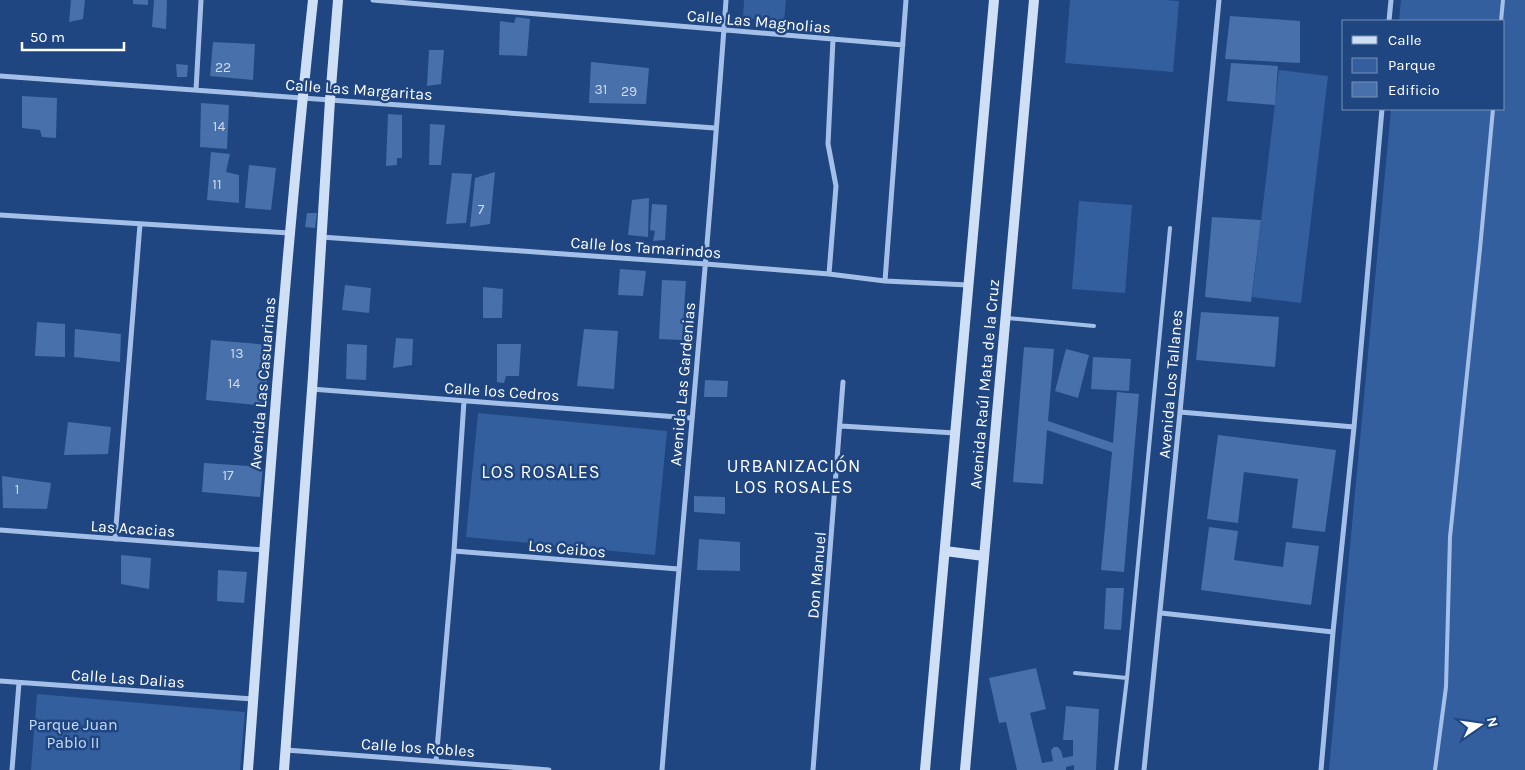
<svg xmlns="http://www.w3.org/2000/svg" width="1525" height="770" font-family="Karla,sans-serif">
<rect width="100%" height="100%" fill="#1f4680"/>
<!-- green -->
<path fill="#335f9f" d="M744 0H786L784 22 743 18Z
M1070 0H1163L1179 1 1173 72 1065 63Z
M1401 0H1525V770H1329L1391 109H1504V21H1399Z
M1279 70 1328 76 1301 303 1252 297Z
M1079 201 1132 205 1125 293 1072 289Z
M478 413 667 431 655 555 466 537Z
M37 694 245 712 240 770H31Z"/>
<!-- building -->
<path fill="#4870aa" d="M71 0H85L83 19 69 22Z
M133 0H148V5L133 4Z
M154 0H167L166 29 152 27Z
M1230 16 1300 21V63L1225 59Z
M516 17 530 19 527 56 499 55 500 21 514 23Z
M213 42 255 44 253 80 210 76Z
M429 50H444L441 84 427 86Z
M591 62 649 68 646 104 589 103Z
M1231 63 1278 66 1275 105 1227 101Z
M176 64 188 65 187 77H177Z
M22 96 57 98 56 138 42 137 40 130 22 128Z
M201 103 229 105 227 149 200 147Z
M388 114 402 115V158H397V165L386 166Z
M430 124 445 125 441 165H429Z
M211 152 230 154 226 172 239 175V203L207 200Z
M249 165 276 168 271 210 245 208Z
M495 172 490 224 470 227 475 178Z
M452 173 472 174 466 223 446 224Z
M649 198 648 237 628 235 632 200Z
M652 204 667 205 665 240 653 241 655 231 650 230Z
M307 213H317L315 228 305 227Z
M1212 217 1261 220 1251 302 1205 297Z
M620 269 646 271 643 296 618 295Z
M662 280 686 281 682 340 659 339Z
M345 285 371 288 369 313 342 310Z
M483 287 503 289 502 318H483Z
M1201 312 1279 317 1275 367 1196 360Z
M37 322 65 324V357L35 356Z
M75 329 121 334 120 362 74 357Z
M584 329 618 331 614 389 577 386Z
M396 338 413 339 412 365 393 368Z
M211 340 270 345 265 406 206 400Z
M347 344 367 345 366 380 346 379Z
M497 344H521L519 376H506L504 383 497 382Z
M1024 347 1054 349 1048 421 1113 443 1117 392 1139 394 1124 572 1101 570 1112 452 1047 430 1043 484 1013 482Z
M1066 349 1089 355 1078 398 1055 391Z
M1093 357 1131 359 1129 391 1091 389Z
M705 380 728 381 727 397H704Z
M68 422 111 427 108 454 64 455Z
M1218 435 1336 450 1325 532 1292 528 1298 479 1244 472 1238 523 1207 519Z
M204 463 263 467 260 497 202 492Z
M2 476 51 483 47 509 3 508Z
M694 496 725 497V514L694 512Z
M1209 527 1238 531 1234 560 1283 567 1286 542 1319 546 1311 605 1201 590Z
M699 539 740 542V571L697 570Z
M121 555 151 558 149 589 121 584Z
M218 570 247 572 244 603 217 601Z
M1106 588H1124L1121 630 1104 629Z
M1036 668 1046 709 1030 713 1042 763 1053 761 1051 750 1054 747H1058L1061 751 1063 758 1073 756V740H1063L1066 706 1099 709 1096 770H1074V765L1066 767V770H1017L1006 722 999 723 989 678Z"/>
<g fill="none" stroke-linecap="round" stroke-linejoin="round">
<!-- lane -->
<path stroke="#a5c0e8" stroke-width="4" d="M1501 21 1503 0
M1007 318 1094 326
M1075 673 1127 678
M1116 770 1127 678 1170 228
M1435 770 1446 687 1450 537 1480 249 1493 109"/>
<!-- street -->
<path stroke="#a5c0e8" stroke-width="5" d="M373 0 903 45
M1389 21 1391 0
M0 76 715 128
M196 90 201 0
M0 215 289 233
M321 237 706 264 829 274 885 281 968 285
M829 274 836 186 828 144 833 39
M885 281 906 0
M311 389 691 418
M1180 412 1354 427
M841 426 955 433
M0 530 264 550
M115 539 140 224
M454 551 678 569
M1161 613 1333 632
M0 681 253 699
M286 750 549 770
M436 761 454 551 464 401
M12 770 19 683
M662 770C683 513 708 257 726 0
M813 770 843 382
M1144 770 1180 412 1219 0
M1321 770 1333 632 1354 427 1382 109"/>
<!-- secondary -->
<path stroke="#cfdff6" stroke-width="10" d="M945 551 984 556
M248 770C267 513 285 256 313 0
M284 770 313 376 330 100 338 0
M925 770 994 0
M965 770 1034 0"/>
</g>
<g text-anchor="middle" stroke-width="5" stroke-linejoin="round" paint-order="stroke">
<!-- number labels -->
<g font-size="14" fill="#d1dbea">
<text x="223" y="72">22</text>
<text x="601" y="94">31</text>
<text x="629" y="96">29</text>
<text x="219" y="131">14</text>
<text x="217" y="189">11</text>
<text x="481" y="214">7</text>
<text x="237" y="358">13</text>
<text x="234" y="388">14</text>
<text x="228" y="480">17</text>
<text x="17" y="494">1</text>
</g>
<!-- street labels -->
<g font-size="16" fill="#fff" stroke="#1f4680">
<text transform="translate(759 21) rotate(5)" y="6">Calle Las Magnolias</text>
<text transform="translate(359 89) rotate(4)" y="6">Calle Las Margaritas</text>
<text transform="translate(646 247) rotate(4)" y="6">Calle los Tamarindos</text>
<text transform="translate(262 383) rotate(-85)" y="6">Avenida Las Casuarinas</text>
<text transform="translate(682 384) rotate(-85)" y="6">Avenida Las Gardenias</text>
<text transform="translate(984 384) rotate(-85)" y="6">Avenida Raúl Mata de la Cruz</text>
<text transform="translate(1170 384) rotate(-85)" y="6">Avenida Los Tallanes</text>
<text transform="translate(502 391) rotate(4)" y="6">Calle los Cedros</text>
<text transform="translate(133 528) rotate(4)" y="6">Las Acacias</text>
<text transform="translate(567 548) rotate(5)" y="6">Los Ceibos</text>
<text transform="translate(816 575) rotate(-85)" y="6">Don Manuel</text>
<text transform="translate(128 678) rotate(4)" y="6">Calle Las Dalias</text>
<text transform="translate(418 747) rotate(4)" y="6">Calle los Robles</text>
</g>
<!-- park labels -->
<g font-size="16" fill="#c9dbf6" stroke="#1f4680">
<text x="73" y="730">Parque Juan<tspan x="73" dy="18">Pablo II</tspan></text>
</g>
<!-- neighbourhood labels -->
<g font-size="18" letter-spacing="1" fill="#fff" stroke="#1f4680">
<text x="794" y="472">URBANIZACIÓN<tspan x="794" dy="21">LOS ROSALES</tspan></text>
<text x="541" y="478">LOS ROSALES</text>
</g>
</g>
<!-- legend -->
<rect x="1342" y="20" width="162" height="90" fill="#1f4680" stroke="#7990b3"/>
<rect x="1352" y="36" width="25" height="8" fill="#cfdff6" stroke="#7990b3"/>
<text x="1388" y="45" font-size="15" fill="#ffffff">Calle</text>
<rect x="1352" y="58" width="25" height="15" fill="#335f9f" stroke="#7990b3"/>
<text x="1388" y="70" font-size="15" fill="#ffffff">Parque</text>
<rect x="1352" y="82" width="25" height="15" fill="#4870aa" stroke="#7990b3"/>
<text x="1388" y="95" font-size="15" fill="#ffffff">Edificio</text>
<!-- north arrow -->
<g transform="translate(1480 725) rotate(77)" stroke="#1f4680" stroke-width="4" paint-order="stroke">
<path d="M0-4L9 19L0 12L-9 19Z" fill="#ffffff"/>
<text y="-8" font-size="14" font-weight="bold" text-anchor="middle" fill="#ffffff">N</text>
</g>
<!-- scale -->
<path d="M22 42v8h102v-8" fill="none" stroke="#ffffff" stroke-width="2.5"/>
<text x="30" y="42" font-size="15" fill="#ffffff" stroke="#1f4680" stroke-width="4" paint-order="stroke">50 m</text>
</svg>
